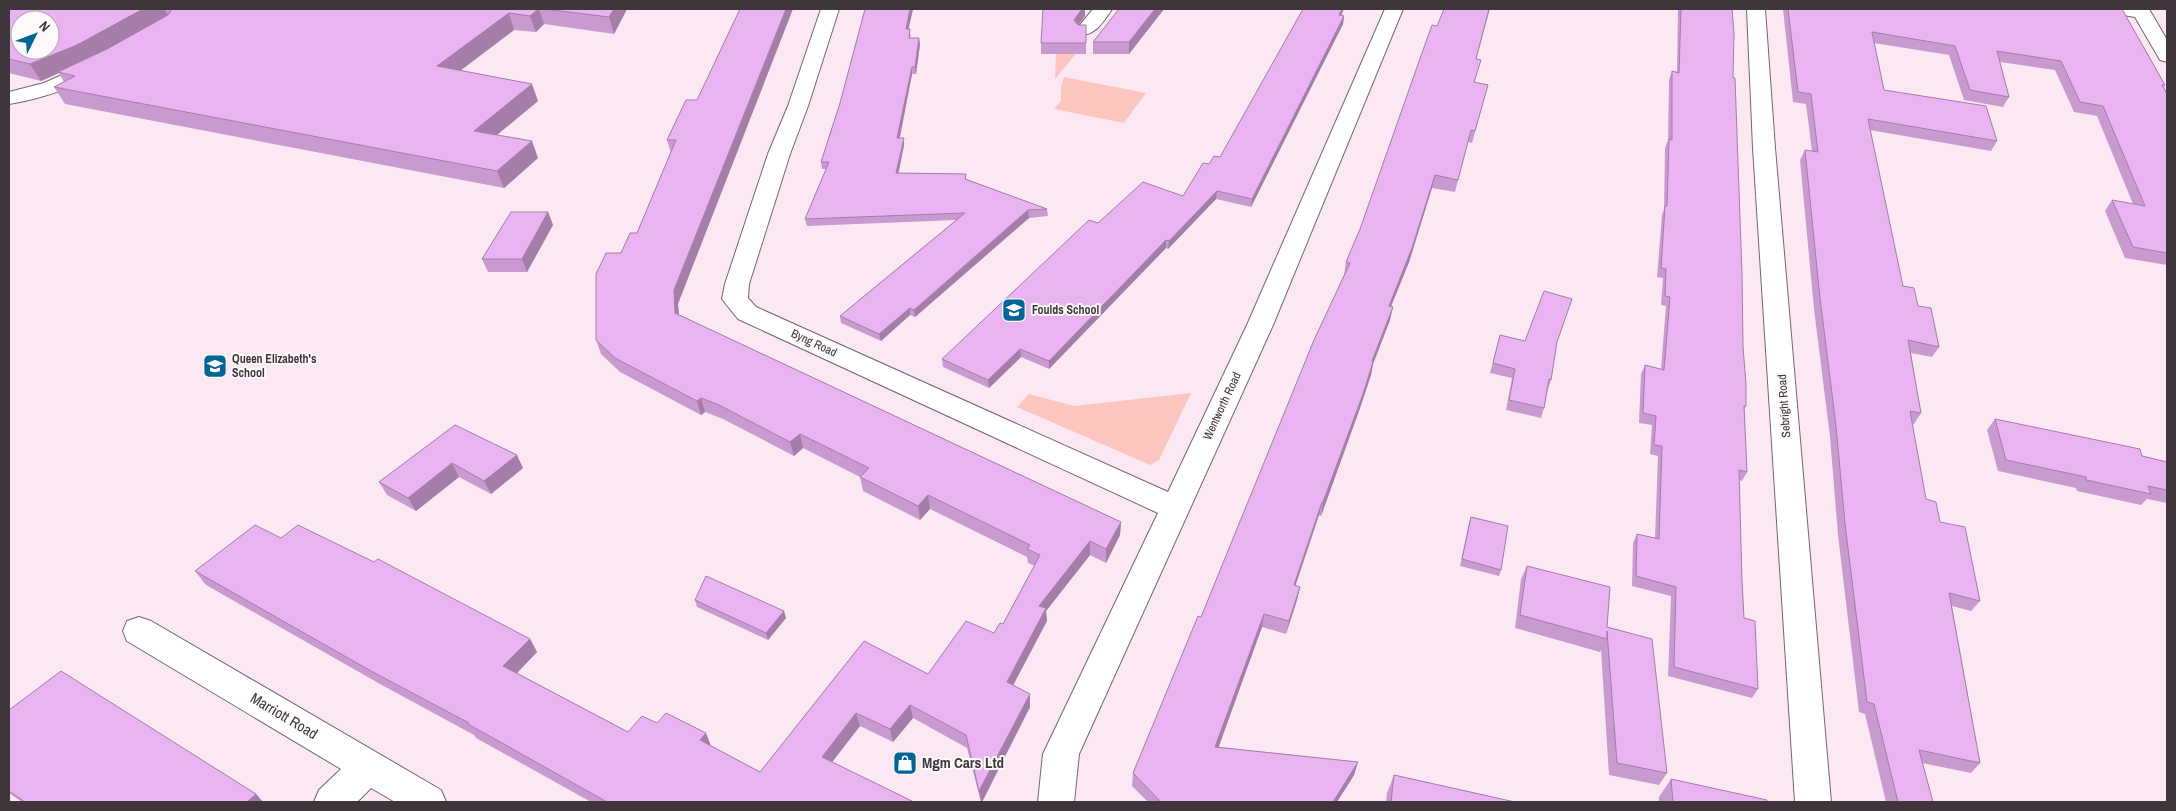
<svg xmlns="http://www.w3.org/2000/svg" width="2176" height="811" font-family="'Archivo Narrow',sans-serif">
<rect width="100%" height="100%" fill="#fce8f3"/>
<!-- green -->
<path fill="#fdc5bf" d="M1057 25 1081 48 1055 79Z
M1064 77 1146 93 1124 123 1054 109 1061 101V88Z
M1191 393 1159 460 1150 465 1017 407 1029 394 1074 406Z"/>
<g fill="none" stroke-linecap="round" stroke-linejoin="round">
<!-- minor casing -->
<g stroke="#76656e" stroke-width="2">
<path id="minor" d="M821 9H839L808 106 790 154 749 284 748 298 756 307 1168 492 1247 325 1385 9H1403L1273 325 1079 754 1074 802H1038L1043 754 1158 513 738 319 722 299 725 284 768 154 788 106Z
M1093 9H1112C1104 21 1094 38 1078 34L1076 30Z
M1747 9H1765L1775 148 1831 802H1795L1753 148Z
M2108 9H2149L2167 40V62L2160 60 2135 17 2111 13Z
M91 62 98 64 101 68C88 86 30 101 9 104V92L44 83Z
M139 617 151 621 441 790 446 802H395L371 788 357 802H314L319 790 341 769 127 641 123 631 127 621Z"/>
</g>
<!-- minor -->
<use href="#minor" fill="#fff" fill-rule="evenodd"/>
</g>
<!-- wall -->
<path fill="#c99acf" d="M9 9H627L614 34 544 24 536 32 514 30 461 70 538 101 497 135 538 158 504 188 65 104 54 87 64 82 59 73 41 81 9 73Z
M913 9 908 29 911 36 910 38 920 44 916 74H912L900 138 904 145 898 173 966 174V179L1047 209 1048 216 1029 218 915 317 910 315 881 341 841 323 840 316 956 220 807 226 805 219 826 169H822L821 162 840 103Z
M1009 9H1085V16L1078 25H1086V54H1041V43L1043 10H1009Z
M1164 9 1129 54H1093V42Z
M1490 9 1476 59 1475 82 1488 85 1472 143 1468 142 1455 192 1432 188 1409 262 1391 306 1390 320 1373 364 1371 375 1360 408 1321 516 1319 515 1295 586 1300 587 1297 600 1286 634 1262 627 1218 747 1358 762 1354 775 1337 802H1148L1132 786 1133 773 1201 617 1344 275 1346 262 1360 229 1437 26Z
M1678 9H1732L1733 78 1743 347 1746 406 1744 410 1747 472 1742 481 1739 480 1742 581 1744 618 1758 689 1752 698 1668 676 1671 596 1632 586 1633 543 1637 534 1655 538 1658 456 1650 454 1652 425 1639 423 1641 374 1645 365 1661 369 1666 306 1661 305 1663 278 1657 277 1662 215 1664 209 1665 148 1668 140 1669 80 1672 71 1677 72Z
M1783 9H2122L2165 85 2164 87 2167 94V265L2125 258 2105 211 2112 200 2133 204 2097 116 2074 112 2055 70 2000 62 2009 97 2003 107 1964 100 1949 55 1874 43 1884 90 1997 141 1991 151 1870 130 1903 286 1918 306 1939 347 1932 357 1911 353 1921 413 1914 424H1912L1926 499 1940 522 1980 601 1971 611 1952 606 1980 763 1971 773 1922 763 1933 802H1886L1865 714 1859 712 1838 535 1830 437 1814 309 1800 160 1805 150 1812 151 1806 104 1793 102Z
M1341 16H1344L1343 24 1251 207 1216 199 1168 249 1166 248 1049 369 1021 357 989 388 943 367 942 359 1098 223 1183 196 1209 164 1220 157Z
M686 100 678 304 679 315 1121 522 1120 535 1106 563 1090 555 1046 611 1047 621 1013 685 1030 707 982 802H981L967 748 913 718 893 742 860 726 832 762 914 802H591L476 738 474 735 380 684 206 585 195 571 281 538 530 639 537 652 517 673 628 732 657 723 711 746 760 772 864 641 928 674 994 633 1003 624 1035 566 1028 563 1027 557 930 509 920 520 863 491 860 477 803 448 794 456 723 419 705 412 701 415 620 372 601 354 596 340 621 253 637 233 671 153 667 140Z
M548 212 553 225 527 272H488L482 259Z
M1500 335 1525 341 1557 342 1551 380 1548 389 1544 408 1541 418 1506 410 1512 378 1490 373Z
M1995 419 2167 462V503L2147 499 2141 505 2077 491 2076 488 1998 471 1987 430Z
M455 425 523 468 491 494 459 477 416 511 387 495 379 482Z
M1471 517 1501 570 1499 576 1460 566 1469 523Z
M1527 566 1607 627 1667 773 1659 785 1609 775 1601 650 1600 652 1515 628 1521 579Z
M695 600 786 618 768 640 697 607Z
M9 710 256 794 263 802H22L9 793Z
M1394 775 1515 802H1386L1387 793Z
M1671 779 1767 802H1659V797Z"/>
<!-- shaded-wall -->
<path fill="#a47da9" d="M143 9H164L170 18 87 61 58 72 59 73 41 81 30 64Z
M538 9H539L544 24 536 32 530 16Z
M614 9H627L614 34 609 17Z
M786 9H793L678 304 680 327 675 313 674 290Z
M910 9H913L907 36 906 29Z
M1082 9H1085V16L1074 31V20Z
M1155 9H1164L1129 54V42Z
M1342 9H1344L1338 23 1339 15Z
M509 13 514 30 444 83 437 66Z
M1344 16 1343 24 1251 207 1252 199Z
M919 38 920 44 916 74 915 67Z
M912 67V74L898 145 897 138Z
M532 84 538 101 481 148 474 131Z
M904 138V145L897 181 896 173Z
M532 141 538 158 504 188 497 171Z
M1435 175 1432 188 1409 262 1386 319 1389 306Z
M1217 191 1216 199 1168 249 1169 241Z
M1028 210 1029 218 915 317 914 310Z
M548 212 553 225 527 272 522 259Z
M1166 240V248L1049 369V361Z
M1393 307 1390 320 1373 364 1371 375 1360 408 1321 516 1323 502 1372 361Z
M910 308V315L881 341 879 334Z
M1020 349 1021 357 989 388 988 380Z
M701 398 705 412 701 415 697 401Z
M800 434 803 448 794 456 790 442Z
M517 455 523 468 491 494 484 481Z
M452 463 459 477 416 511 408 498Z
M928 495 930 509 920 520 918 506Z
M1322 502 1319 515 1291 599 1294 585Z
M1121 522 1120 535 1106 563V549Z
M1090 541V555L1046 611 1047 621 1008 695 1007 682 1039 606Z
M1300 587 1297 600 1286 634 1289 621Z
M784 611 786 618 768 640 766 633Z
M1264 614 1262 627 1214 760 1215 747Z
M530 639 537 652 511 679 503 666Z
M1030 694V707L982 802H981L979 791Z
M910 705 913 718 893 742 890 729Z
M856 713 860 726 826 770 822 757Z
M706 733 711 746 700 740Z
M1358 762 1354 775 1337 802H1333Z
M256 794 263 802H247Z"/>
<!-- building -->
<path fill="#eab3f1" stroke="#a47da9" fill-rule="evenodd" d="M9 9H143L77 45 30 64 9 59ZM20 20H50V50H20Z
M170 9H538L530 16 509 13 437 66 532 84 474 131 532 141 497 171 54 87 75 76 58 72 107 49 168 15 171 11Z
M544 9H614L609 17Z
M740 9H786L674 290 675 313 1121 522 1106 549 1090 541 1039 606 1046 608 1007 682 1030 694 979 791 966 735 910 705 890 729 856 713 822 757 914 802H607L468 724 469 723 371 671 195 571 255 525 281 538 298 525 374 562 378 559 530 639 503 666 628 732 642 716 657 723 666 713 706 733 700 740 760 772 864 641 928 674 966 621 994 633 1000 623 1003 624 1040 555 1027 549 1030 545 928 495 918 506 860 477 869 468 800 434 790 442 719 405 701 398 697 401 615 358 596 340V274L606 253H621L630 233H637L676 140H667L686 100H697Z
M865 9H910L906 29H910L909 38H919L915 67H912L897 138H904L896 173 966 174 965 179 1047 209 1028 210 914 310 910 308 879 334 840 316 965 213 805 219 829 162H821L840 103Z
M1043 9H1082L1074 20 1078 25H1086V43H1041Z
M1119 9H1155L1129 42H1093Z
M1303 9H1342L1339 15 1344 16 1252 199 1217 191 1169 241 1166 240 1049 361 1020 349 988 380 942 359 1089 220 1098 223 1143 182 1183 196 1203 163 1209 164 1214 156 1220 157Z
M1444 9H1489L1476 59 1481 60 1474 82 1488 85 1475 131 1471 130 1458 180 1435 175 1412 248 1389 306 1393 307 1372 361 1373 362 1363 394 1323 502H1322L1294 585 1300 587 1289 621 1264 614 1215 747 1358 762 1333 802H1161L1133 773 1198 616 1201 617 1314 340 1350 263 1346 262 1360 229 1423 50 1432 25 1437 26Z
M1681 9H1732L1734 33 1733 78H1735L1742 274 1743 347 1746 384V406H1744L1747 472 1739 470 1742 581 1744 618 1755 621 1758 689 1674 667 1676 587 1636 576 1637 534 1659 539 1662 446 1654 445 1656 416 1643 413 1645 365 1664 370 1670 297 1665 296 1666 269 1661 268 1665 206H1667L1669 139 1672 140V71L1679 73Z
M1788 9H2122L2165 85H2162L2167 94V253L2133 247 2112 200 2145 206 2103 106 2080 102 2061 61 1997 51 2009 97 1970 90 1955 46 1872 32 1884 90 1986 106 1997 141 1868 119 1903 286 1914 288 1918 306 1931 308 1939 347 1908 340 1921 413 1910 411 1926 499 1936 502 1940 522 1965 527 1980 601 1949 593 1980 763 1919 750 1933 802H1898L1874 704 1867 702 1845 524 1836 426 1820 298 1805 150 1818 152 1811 94 1798 92Z
M511 212H548L522 259H482Z
M1544 291 1572 299 1557 342 1551 380 1549 379 1544 408 1509 400 1515 369 1493 363 1500 335 1525 341Z
M1995 419 2140 449 2142 456 2167 462V490L2148 486 2151 494 2086 480V477L2006 460Z
M455 425 517 455 484 481 452 463 408 498 379 482Z
M1471 517 1508 526 1501 570 1462 559Z
M1527 566 1610 587 1607 627 1652 639 1667 773 1617 763 1607 631V639L1520 615Z
M706 576 784 611 766 633 695 600Z
M61 671 256 794 247 802H25L9 791V710Z
M1394 775 1515 802H1391Z
M1671 779 1767 800V802H1673Z"/>
<!-- icons -->
<defs>
<g id="school-square" transform="scale(1.25)"><rect x="-9" y="-9" width="18" height="18" rx="4" fill="#006594" stroke="#fefafc"/><path d="M0-5L7-2L0 1L-7-2ZM-4 1L0 2.5L4 1V4Q0 6-4 4Z" fill="#fff"/></g>
<g id="shop-square" transform="scale(1.25)"><rect x="-9" y="-9" width="18" height="18" rx="4" fill="#006594" stroke="#fefafc"/><path d="M-5-2.5h2.3a2.7 3.5 0 0 1 5.4 0H5L5.5 6h-11ZM-1.5-2.5h3a1.5 2.3 0 0 0-3 0Z" fill="#fff"/></g>
</defs>
<g fill-rule="evenodd">
<use href="#school-square" x="1014" y="310"/>
<use href="#school-square" x="215" y="366"/>
<use href="#shop-square" x="905" y="763"/>
</g>
<g text-anchor="middle" stroke-width="4" stroke-linejoin="round" paint-order="stroke">
<!-- poi labels -->
<g font-size="12" font-weight="bold" fill="#3e363b" stroke="#fefafc" text-anchor="start">
<text x="1032" y="314">Foulds School</text>
<text x="232" y="363">Queen Elizabeth's<tspan x="232" dy="14">School</tspan></text>
</g>
<!-- street labels -->
<g font-size="12" fill="#3e363b" stroke="#fefafc">
<text transform="translate(814 343) rotate(25)" y="4">Byng Road</text>
<text transform="translate(1222 406) rotate(-65)" y="4">Wentworth Road</text>
<text transform="translate(1784 406) rotate(-94)" y="4">Sebright Road</text>
</g>
<!-- near-street labels -->
<g font-size="15" fill="#3e363b" stroke="#fefafc">
<text transform="translate(284 716) rotate(31)" y="5">Marriott Road</text>
</g>
<!-- near-poi labels -->
<g font-size="15" font-weight="bold" fill="#3e363b" stroke="#fefafc" text-anchor="start">
<text x="922" y="768">Mgm Cars Ltd</text>
</g>
</g>
<!-- border -->
<rect width="2176" height="811" fill="none" stroke="#3e363b" stroke-width="20"/>
<!-- north arrow -->
<g transform="translate(35 35) rotate(48)"><circle r="24" fill="#fefafc" stroke="#b1acaf"/>
<path d="M0-4L9 19L0 12L-9 19Z" fill="#006594"/>
<text y="-8" font-size="14" font-weight="bold" text-anchor="middle" fill="#3e363b">N</text>
</g>
</svg>
